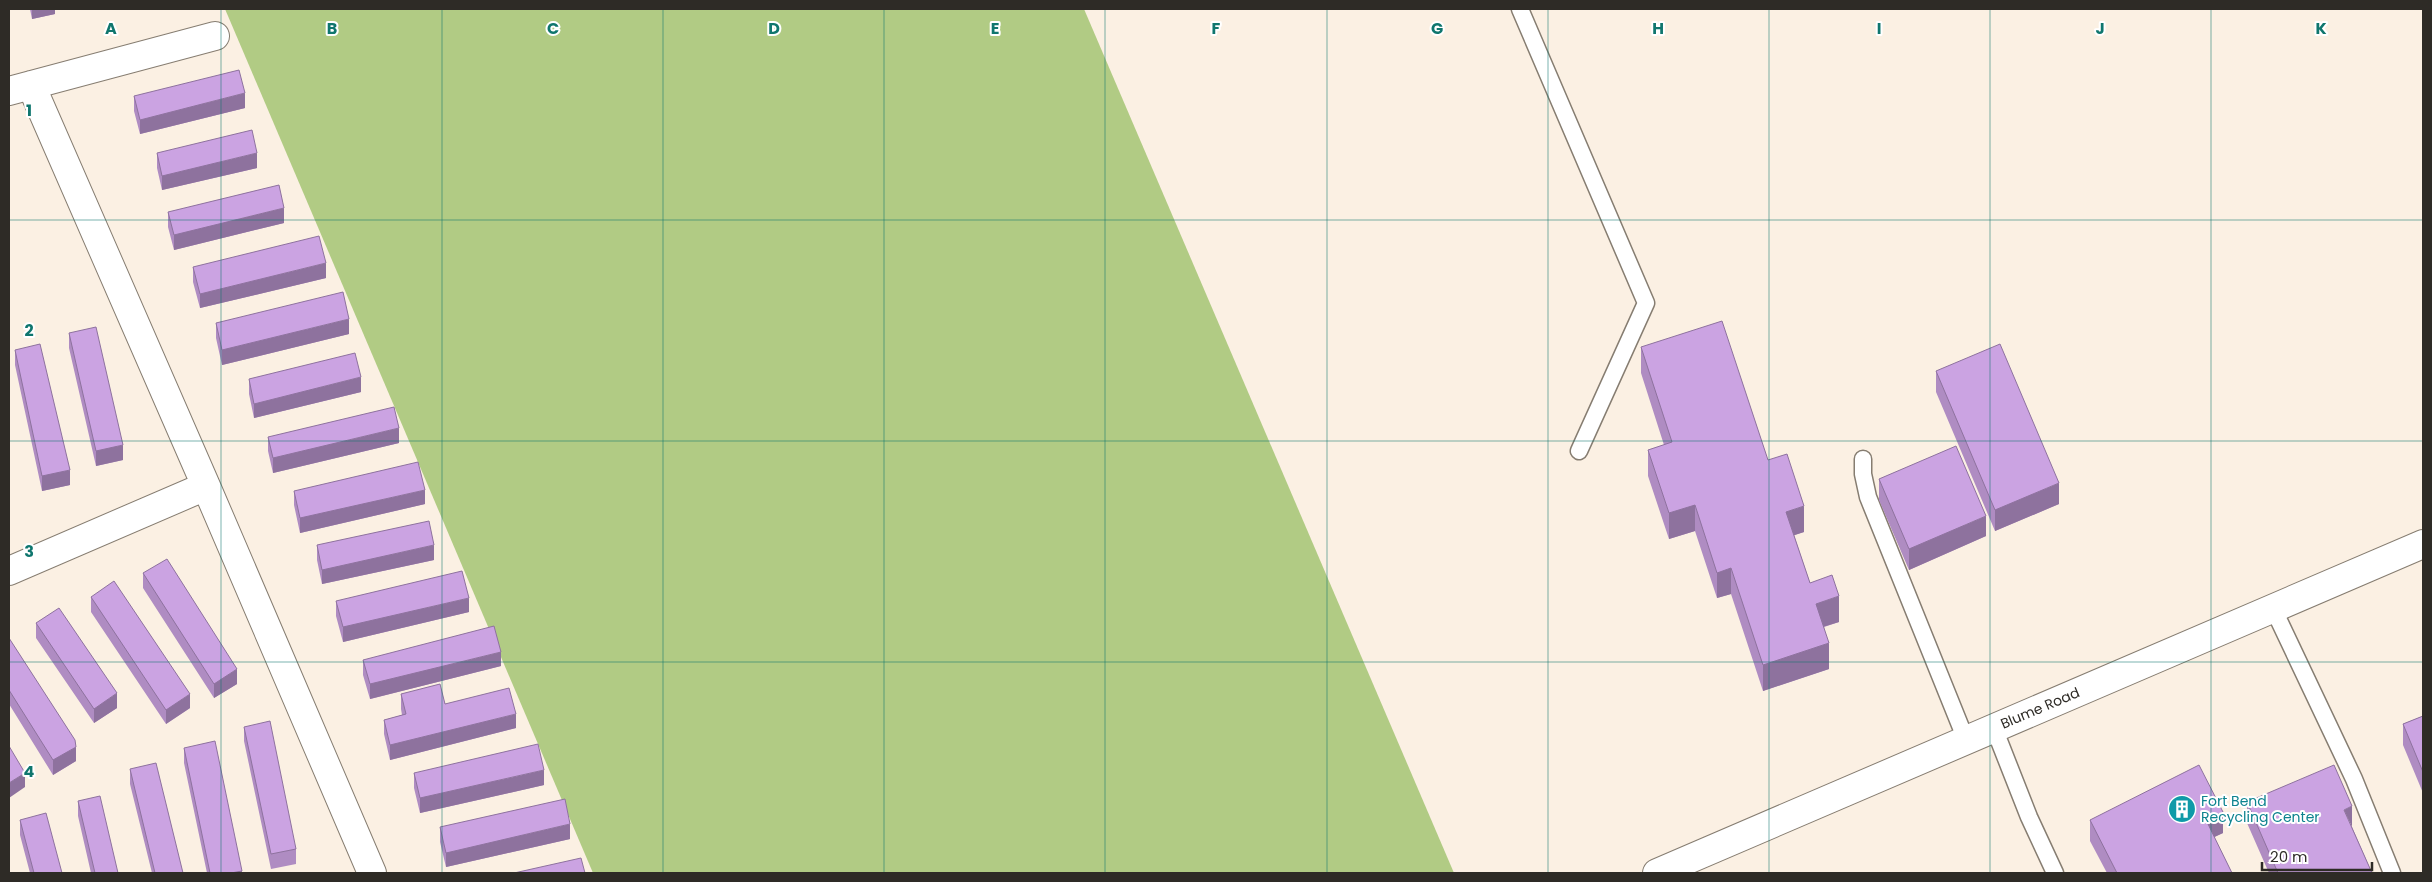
<svg xmlns="http://www.w3.org/2000/svg" width="2432" height="882" font-family="Poppins,sans-serif">
<rect width="100%" height="100%" fill="#fbf0e3"/>
<!-- green -->
<path fill="#b1cb84" d="M225 9H1084L1454 873H593Z"/>
<g fill="none" stroke-linecap="round" stroke-linejoin="round">
<!-- service casing -->
<g stroke="#867d71" stroke-width="19">
<path id="service" d="M1520 9 1646 303 1579 451
M1863 459V474L1868 497 1966 740
M2273 608 2354 779 2392 873
M1994 728 2029 817 2055 873"/>
</g>
<!-- minor casing -->
<g stroke="#867d71" stroke-width="30">
<path id="minor" d="M31 85 206 486 372 873
M9 91 215 36
M9 571 206 486"/>
</g>
<!-- tertiary casing -->
<g stroke="#867d71" stroke-width="30">
<path id="tertiary" d="M1657 873 2423 544"/>
</g>
<!-- service -->
<use href="#service" stroke="#fff" stroke-width="16"/>
<!-- minor -->
<use href="#minor" stroke="#fff" stroke-width="28"/>
<!-- tertiary -->
<use href="#tertiary" stroke="#fff" stroke-width="28"/>
</g>
<!-- wall -->
<path fill="#af8cc2" d="M30 9H55V14L32 19Z
M134 96 245 108 140 134 134 111Z
M157 153 257 168 162 190 157 168Z
M168 212 284 223 174 250 168 227Z
M193 267 326 278 200 308 193 282Z
M216 323 349 334 222 365 216 338Z
M69 333 123 460 96 466 69 348Z
M1641 347 1768 460 1804 532 1794 535 1810 583 1839 622 1824 627 1829 669 1763 691 1731 594 1717 598 1695 531 1669 539 1648 476V450L1664 445 1641 373Z
M15 350 70 485 42 491 15 365Z
M1936 371 2059 504 1995 531 1936 392Z
M249 379 361 392 254 418 249 394Z
M268 437 399 443 273 473 268 451Z
M1879 479 1986 536 1909 570 1879 500Z
M294 491 425 504 300 533 294 505Z
M317 545 434 560 322 584 317 560Z
M143 573 237 684 214 698 143 588Z
M91 597 190 708 166 724 91 612Z
M336 601 469 612 343 642 336 616Z
M36 623 117 708 94 723 36 638Z
M9 638 76 761 53 775 9 704Z
M363 660 501 666 370 699 363 675Z
M401 694 445 704 516 728 390 760 384 734V720L402 715 401 709Z
M2423 716V793L2403 745V724Z
M244 727 296 849V864L271 869 244 741Z
M184 748 242 873H207L184 763Z
M130 769 183 873H152L130 784Z
M414 773 544 785 420 813 414 788Z
M78 801 118 873H91L78 816Z
M2247 802 2352 827 2372 873H2269L2247 823Z
M20 820 62 873H30L20 835Z
M2090 820 2223 833 2214 837 2232 873H2107L2090 841Z
M440 827 570 839 446 867 440 842Z"/>
<!-- shaded-wall -->
<path fill="#8e729e" d="M32 9H55V14L32 19Z
M245 93V108L140 134V120Z
M257 153V168L162 190V176Z
M284 208V223L174 250V235Z
M326 263V278L200 308V294Z
M349 319V334L222 365V350Z
M361 377V392L254 418V404Z
M399 428V443L273 473V458Z
M123 445V460L96 466V451Z
M70 470V485L42 491V476Z
M2059 483V504L1995 531V510Z
M425 490V504L300 533V518Z
M1695 505V531L1669 539V513Z
M1804 506V532L1786 538V512Z
M1986 516V536L1909 570V549Z
M434 545V560L322 584V570Z
M1731 568V594L1717 598V573Z
M1839 596V622L1816 629V604Z
M469 598V612L343 642V627Z
M1829 643V669L1763 691V665Z
M501 652V666L370 699V684Z
M237 669V684L214 698V684Z
M117 693V708L94 723V709Z
M190 694V708L166 724V710Z
M516 714V728L390 760V745Z
M76 747V761L53 775V760Z
M544 770V785L420 813V798Z
M25 773V787L9 798V783Z
M2352 806V827L2344 810Z
M2223 812V833L2206 841V820Z
M570 824V839L446 867V853Z
M242 871V873H231Z"/>
<!-- building -->
<path fill="#cba3e2" stroke="#8e729e" d="M239 70 245 93 140 120 134 96Z
M252 130 257 153 162 176 157 153Z
M279 185 284 208 174 235 168 212Z
M319 236 326 263 200 294 193 267Z
M343 292 349 319 222 350 216 323Z
M1722 321 1768 460 1787 454 1804 506 1786 512 1810 583 1832 575 1839 596 1816 604 1829 643 1763 665 1731 568 1717 573 1695 505 1669 513 1648 450 1672 442 1641 347Z
M96 327 123 445 96 451 69 333Z
M40 344 70 470 42 476 15 350Z
M2000 344 2059 483 1995 510 1936 371Z
M355 353 361 377 254 404 249 379Z
M394 407 399 428 273 458 268 437Z
M1956 446 1986 516 1909 549 1879 479Z
M418 462 425 490 300 518 294 491Z
M429 521 434 545 322 570 317 545Z
M167 559 237 669 214 684 143 573Z
M462 571 469 598 343 627 336 601Z
M114 581 190 694 166 710 91 597Z
M59 608 117 693 94 709 36 623Z
M494 626 501 652 370 684 363 660Z
M9 638 75 740 76 747 53 760 9 690Z
M440 684 445 704 509 688 516 714 390 745 384 720 406 714 401 694Z
M2423 716V772L2403 724Z
M270 721 296 849 271 854 244 727Z
M215 741 242 871 231 873H210L184 748Z
M538 744 544 770 420 798 414 773Z
M9 746 25 773 9 783Z
M156 763 183 873H155L130 769Z
M2199 765 2223 812 2206 820 2232 873H2117L2090 820Z
M2334 765 2352 806 2344 810 2372 873H2278L2247 802Z
M100 796 118 873H95L78 801Z
M565 799 570 824 446 853 440 827Z
M46 813 62 873H34L20 820Z
M581 858 585 873H514Z"/>
<!-- grid -->
<path fill="none" stroke="#0f766e" stroke-width="1" stroke-opacity="0.55" d="M221 9V873M442 9V873M663 9V873M884 9V873M1105 9V873M1327 9V873M1548 9V873M1769 9V873M1990 9V873M2211 9V873M9 220H2423M9 441H2423M9 662H2423"/>
<!-- icons -->
<defs>
<g id="building-disc" transform="scale(1.4375)"><circle r="9.5" fill="#0f9aa8" stroke="#fff"/><path d="M-4-6H4V6H1V3H-1V6H-4ZM-2.5-4.3h1.7v1.8h-1.7ZM.8-4.3h1.7v1.8H.8ZM-2.5-1h1.7V.8h-1.7ZM.8-1h1.7V.8H.8Z" fill="#fff"/></g>
</defs>
<g fill-rule="evenodd">
<use href="#building-disc" x="2182" y="809"/>
</g>
<g text-anchor="middle" stroke-width="4" stroke-linejoin="round" paint-order="stroke">
<!-- street labels -->
<g font-size="14" fill="#2e2b26" stroke="#fff">
<text transform="translate(2040 708) rotate(-23)" y="5">Blume Road</text>
</g>
<!-- culture labels -->
<g font-size="14" fill="#0d838f" stroke="#fff" text-anchor="start">
<text x="2201" y="806">Fort Bend<tspan x="2201" dy="16">Recycling Center</tspan></text>
</g>
</g>
<g font-size="16" text-anchor="middle" font-weight="bold" fill="#0f766e" stroke="#fff" stroke-width="4" stroke-linejoin="round" paint-order="stroke">
<text x="111" y="34">A</text>
<text x="332" y="34">B</text>
<text x="553" y="34">C</text>
<text x="774" y="34">D</text>
<text x="995" y="34">E</text>
<text x="1216" y="34">F</text>
<text x="1437" y="34">G</text>
<text x="1658" y="34">H</text>
<text x="1879" y="34">I</text>
<text x="2100" y="34">J</text>
<text x="2321" y="34">K</text>
<text x="29" y="116">1</text>
<text x="29" y="336">2</text>
<text x="29" y="557">3</text>
<text x="29" y="777">4</text>
</g>
<!-- border -->
<rect width="2432" height="882" fill="none" stroke="#2e2b26" stroke-width="20"/>
<!-- scale -->
<path d="M2262 862v8h110v-8" fill="none" stroke="#2e2b26" stroke-width="2.5"/>
<text x="2270" y="862" font-size="15" fill="#2e2b26" stroke="#ffffff" stroke-width="4" paint-order="stroke">20 m</text>
</svg>
